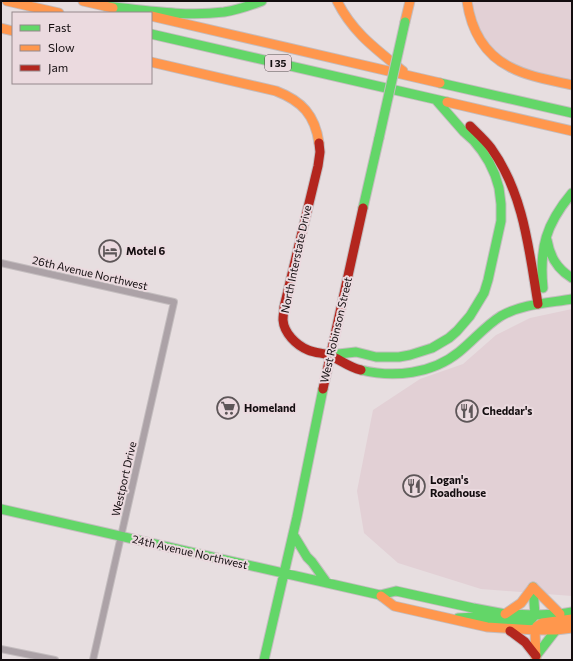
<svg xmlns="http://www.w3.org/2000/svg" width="573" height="661" font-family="Commissioner,sans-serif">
<rect width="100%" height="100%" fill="#e7dee0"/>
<!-- built -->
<path fill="#e2d0d5" d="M472 1H572V81L526 70 506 60 495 52 488 44 482 34 474 12Z
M572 309V596L481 589 398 563 364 533 357 491 373 410 420 379 463 364 496 335 530 318Z"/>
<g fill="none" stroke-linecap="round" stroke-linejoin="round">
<!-- street casing -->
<g stroke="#c4bdbf" stroke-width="8">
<path id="street" d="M1 263 174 302 93 660
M1 649 55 660"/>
</g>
<!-- fast casing -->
<g stroke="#c4bdbf" stroke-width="11">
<path id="fast" d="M105 6C144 10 184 17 224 12 237 10 249 6 262 1
M151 34 447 102
M440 83 572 113
M363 208 379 138
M547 240C550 257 557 269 572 278
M543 288C539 248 546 224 572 193
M330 355 356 352 376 357H399L410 355 432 348 449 338 457 331 470 316 484 293 488 280 501 221V204L499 188 495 175 489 162 482 151 474 141 464 132 436 100
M361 370C394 378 432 374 459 352 474 340 485 326 501 316 522 304 548 303 572 299
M1 509 380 595 381 596
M293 534 307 557 312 562 327 583
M380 595 396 591 473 608 505 614 535 615 560 614 572 612
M458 618 476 617 521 623 530 621 535 615 533 587
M536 656 556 630
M264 660 297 517 323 389"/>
</g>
<!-- slow casing -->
<g stroke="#c4bdbf" stroke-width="11">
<path id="slow" d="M7 1 59 13
M83 1 113 8
M337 1C353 33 376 49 403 71
M467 1C471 29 484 54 510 67 529 77 551 80 572 85
M151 16 440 83
M405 22 410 1
M1 28 13 31
M151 62 276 91C302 101 315 115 319 143
M447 102 572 131
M533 587 560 614
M381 596 394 606 487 627 535 630H556L572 628
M505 614 521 603 533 587
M536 660 535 630 537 626 542 623 572 619"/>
</g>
<!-- jam casing -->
<g stroke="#c4bdbf" stroke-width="11">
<path id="jam" d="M470 126C477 133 485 140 491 148 524 194 529 250 538 304
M319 143 320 152 318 166 284 307C284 311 283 315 283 320 284 333 296 345 308 350 315 353 323 353 329 355 341 360 348 367 361 370
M323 389 363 208
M510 631 525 642 536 656"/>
</g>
<!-- street -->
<use href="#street" stroke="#aca2a7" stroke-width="6"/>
<!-- fast -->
<use href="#fast" stroke="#63d668" stroke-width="9"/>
<!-- slow -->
<use href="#slow" stroke="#ff974d" stroke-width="9"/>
<!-- jam -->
<use href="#jam" stroke="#b3261e" stroke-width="9"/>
<!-- fast-bridge casing -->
<g stroke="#c4bdbf" stroke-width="11" stroke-linecap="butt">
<path id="fast-bridge" d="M379 138 405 22"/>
</g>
<!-- fast-bridge -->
<use href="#fast-bridge" stroke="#63d668" stroke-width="9"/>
</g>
<!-- icons -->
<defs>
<g id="hotel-ring" transform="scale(1.15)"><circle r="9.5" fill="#ebdadf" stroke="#5d5658" stroke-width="1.5"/><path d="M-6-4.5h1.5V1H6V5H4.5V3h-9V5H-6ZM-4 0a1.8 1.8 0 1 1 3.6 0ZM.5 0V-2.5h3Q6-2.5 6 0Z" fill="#5d5658"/></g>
<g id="supermarket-ring" transform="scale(1.15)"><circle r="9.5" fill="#ebdadf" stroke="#5d5658" stroke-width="1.5"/><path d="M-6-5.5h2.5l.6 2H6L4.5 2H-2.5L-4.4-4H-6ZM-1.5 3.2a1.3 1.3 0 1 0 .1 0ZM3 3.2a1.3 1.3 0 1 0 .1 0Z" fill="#5d5658"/></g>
<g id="restaurant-ring" transform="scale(1.15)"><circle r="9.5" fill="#ebdadf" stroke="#5d5658" stroke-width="1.5"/><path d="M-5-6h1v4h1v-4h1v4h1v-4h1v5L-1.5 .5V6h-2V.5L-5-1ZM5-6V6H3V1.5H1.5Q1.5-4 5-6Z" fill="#5d5658"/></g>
</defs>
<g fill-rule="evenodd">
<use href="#hotel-ring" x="110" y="251"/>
<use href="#supermarket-ring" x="228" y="408"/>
<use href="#restaurant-ring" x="467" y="411"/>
<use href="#restaurant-ring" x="414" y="486"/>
</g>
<g text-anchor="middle" stroke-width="4" stroke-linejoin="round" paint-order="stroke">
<!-- shield labels -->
<rect fill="#ebdadf" stroke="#544a4d" stroke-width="1" x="265" y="55" width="26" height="16" rx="3"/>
<g font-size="10" font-weight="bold" fill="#130d0f">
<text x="278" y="67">I 35</text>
</g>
<!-- poi labels -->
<g font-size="11" font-weight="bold" fill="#130d0f" stroke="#ebdadf" text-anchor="start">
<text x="126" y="255">Motel 6</text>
<text x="244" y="412">Homeland</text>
<text x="482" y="415">Cheddar's</text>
<text x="430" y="484">Logan's<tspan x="430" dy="13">Roadhouse</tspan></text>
</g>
<!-- street labels -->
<g font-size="11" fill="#130d0f" stroke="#ebdadf">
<text transform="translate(296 259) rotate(-78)" y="4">North Interstate Drive</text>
<text transform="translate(90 273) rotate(13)" y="4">26th Avenue Northwest</text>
<text transform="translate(336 330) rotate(-77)" y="4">West Robinson Street</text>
<text transform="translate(124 479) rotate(-77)" y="4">Westport Drive</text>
<text transform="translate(190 552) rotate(13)" y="4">24th Avenue Northwest</text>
</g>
</g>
<!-- border -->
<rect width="573" height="661" fill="none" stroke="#130d0f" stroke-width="4"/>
<!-- legend -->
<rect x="12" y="12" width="140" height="72" fill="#ebdadf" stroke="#95888c"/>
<rect x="20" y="25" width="20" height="6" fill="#63d668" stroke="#95888c"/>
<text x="48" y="32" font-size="12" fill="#130d0f">Fast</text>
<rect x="20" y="45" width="20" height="6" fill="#ff974d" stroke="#95888c"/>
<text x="48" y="52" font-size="12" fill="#130d0f">Slow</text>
<rect x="20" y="65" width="20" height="6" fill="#b3261e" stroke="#95888c"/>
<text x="48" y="72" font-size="12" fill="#130d0f">Jam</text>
</svg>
